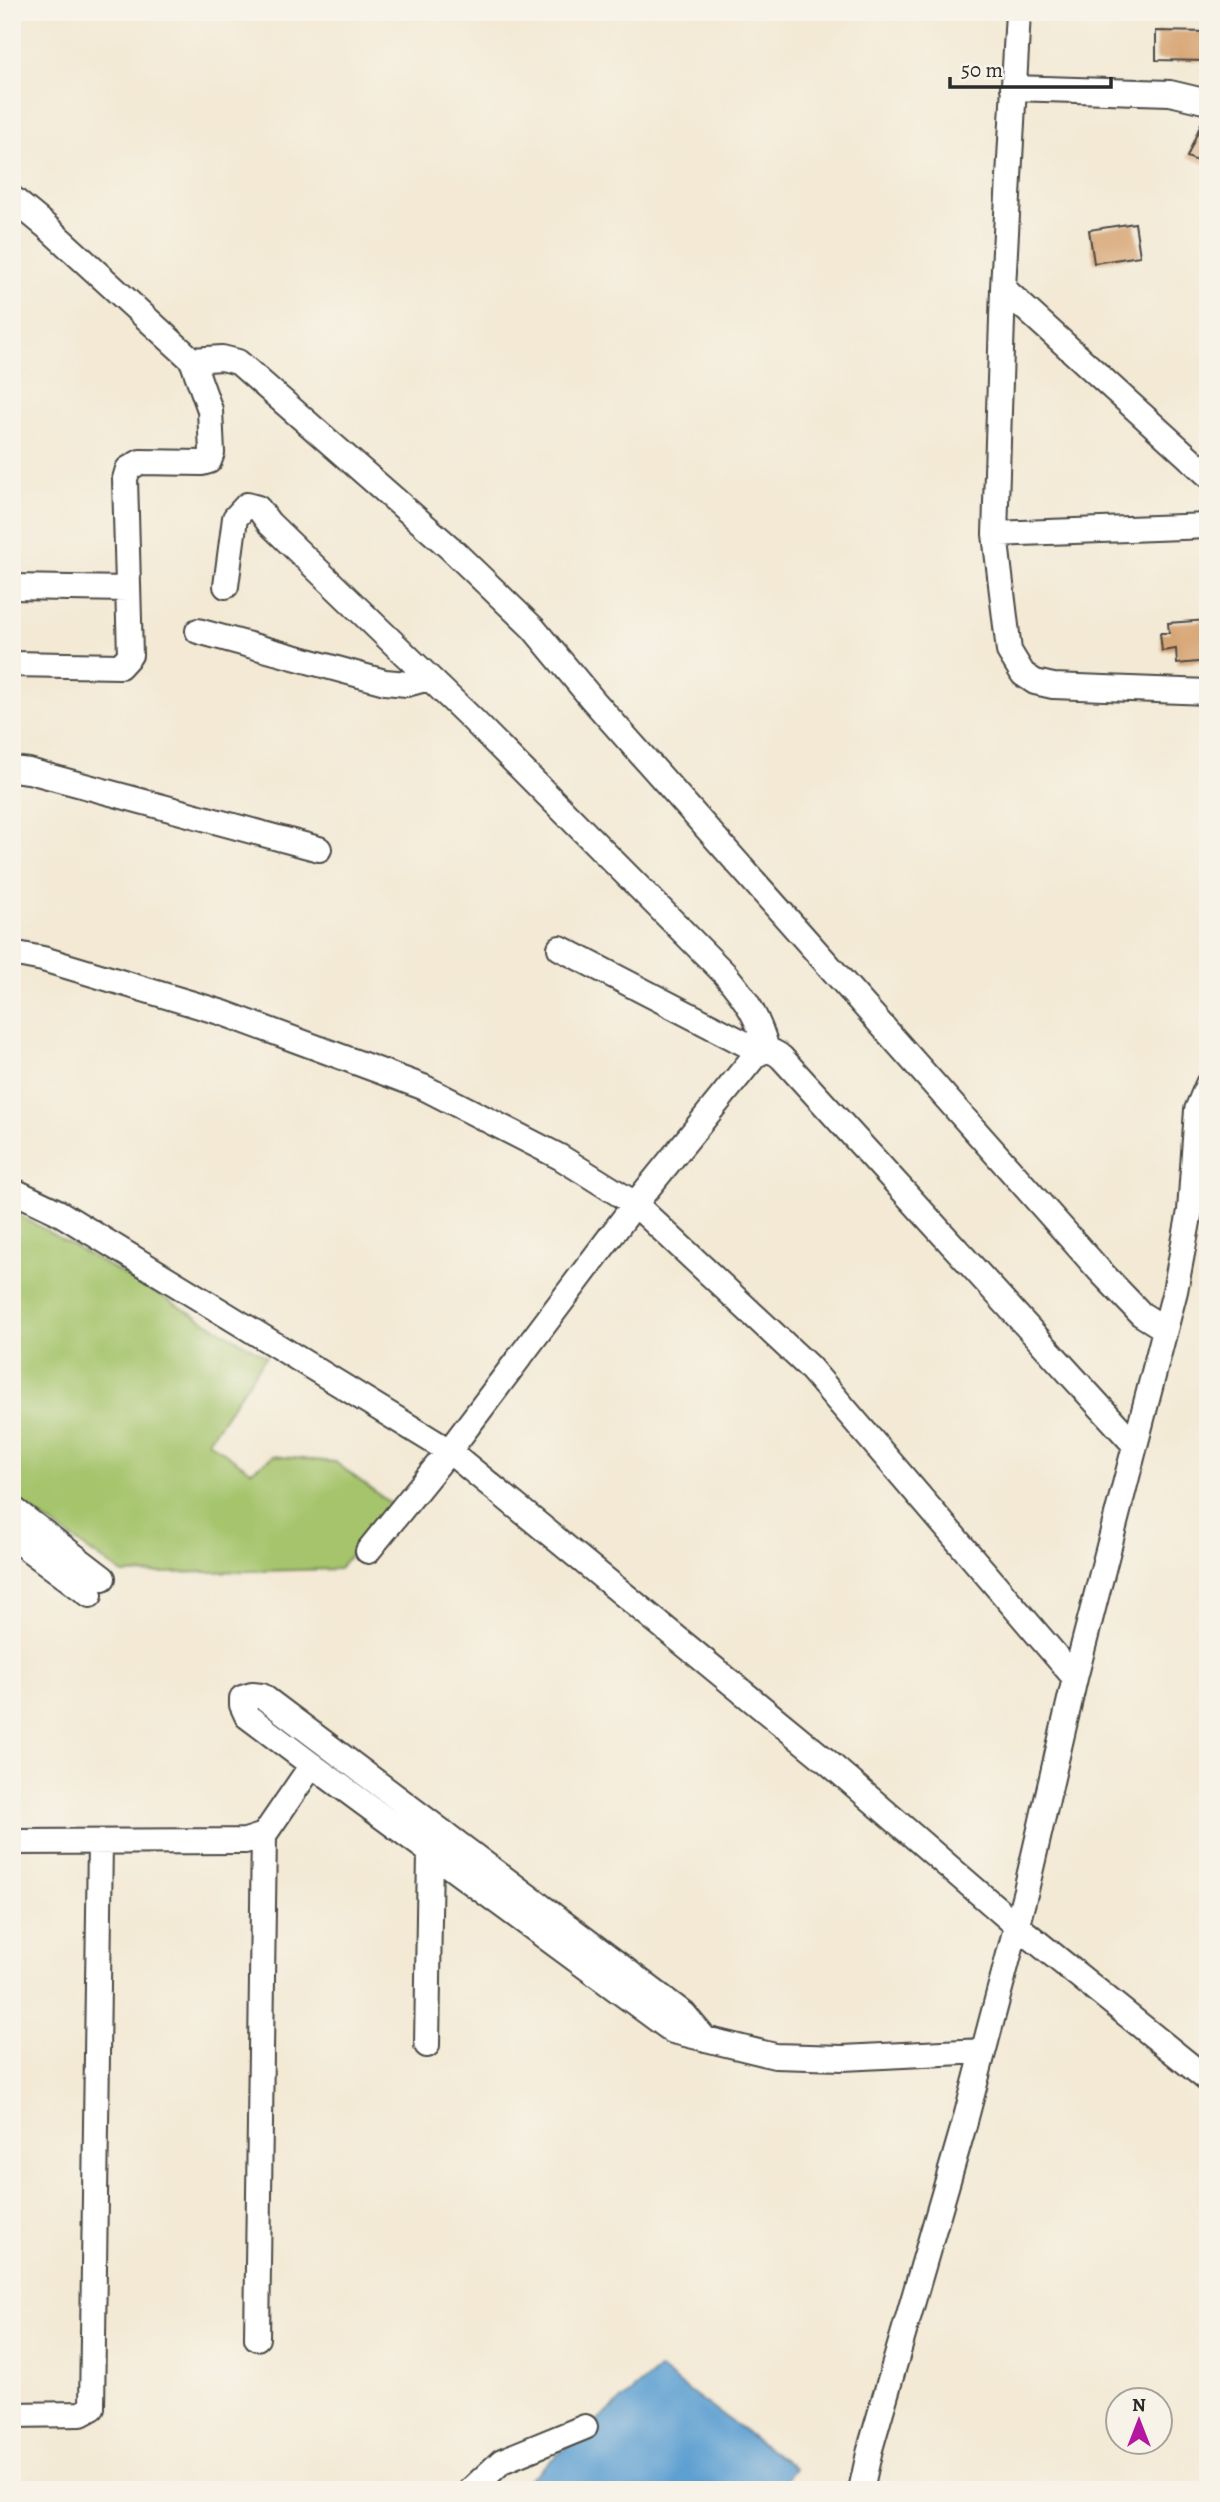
<svg xmlns="http://www.w3.org/2000/svg" width="1220" height="2502" font-family="Alegreya,serif">
<rect width="100%" height="100%" fill="#f7f3e8"/>
<filter id="ink" filterUnits="userSpaceOnUse"><feTurbulence type="fractalNoise" baseFrequency=".0143" numOctaves="2"/><feDisplacementMap in="SourceGraphic" scale="14" xChannelSelector="R" yChannelSelector="G"/><feConvolveMatrix kernelMatrix="1 2 1 2 8 2 1 2 1" color-interpolation-filters="sRGB"/></filter>
<filter id="wash" filterUnits="userSpaceOnUse"><feTurbulence type="fractalNoise" baseFrequency=".00686" numOctaves="4" result="noise"/><feDisplacementMap in="SourceGraphic" scale="28" xChannelSelector="R" yChannelSelector="G"/><feGaussianBlur stdDeviation="1.57" result="paint"/><feColorMatrix in="noise" values="0 0 0 0 0 0 0 0 0 0 0 0 0 0 0 0 0 1.4 0 .05"/><feComposite in="paint" operator="in"/></filter>
<g filter="url(#wash)">
<rect width="100%" height="100%" fill="#f3e9d4"/>
<!-- green -->
<path fill="#a5c46c" stroke="#68784c" stroke-width="2" d="M12 1211 266 1356 208 1441 251 1471 273 1456 335 1462 391 1504 339 1569 123 1574 12 1497Z"/>
<!-- water -->
<path fill="#5ea0d2" stroke="#44667e" stroke-width="2" d="M659 2369 795 2468 778 2490H516Z"/>
<g id="blocks">
<!-- building -->
<path fill="#d7a473" d="M1077 12H1125V20L1077 19Z
M1174 12H1208V16L1174 14Z
M1156 31 1208 32V61L1156 60Z
M1208 107V162L1207 165 1187 157Z
M1135 223 1140 256 1094 263 1089 230Z
M1208 620V661L1177 664 1176 649 1162 651 1160 633H1169L1168 623Z"/>
</g>
</g>
<g filter="url(#ink)">
<use href="#blocks" fill-opacity="0" stroke="#494844" stroke-width="2"/>
<g fill="none" stroke-linecap="round" stroke-linejoin="round">
<!-- minor casing -->
<g stroke="#494844" stroke-width="28">
<path id="minor" d="M1018 12 1003 288 995 534 1009 651 1023 674 1035 682 1053 686 1208 692
M1013 88 1170 93 1208 102
M12 198 47 227 192 360 210 410 212 453 209 461 202 463 140 462 128 469 125 479 130 655 120 666 12 664
M1003 288 1208 475
M192 360 222 358 238 362 449 547 533 628 592 699 1099 1270 1141 1314 1165 1329
M995 534 1208 526
M226 586 235 518 247 505 258 508 269 523 473 720 725 974C747 1000 758 1017 767 1050
M12 587 128 589
M198 631 385 682 407 684 429 678
M12 769 29 771 319 849
M560 948 761 1052
M12 953 43 959 223 1013 423 1087 560 1157 635 1204 809 1367 1075 1678
M12 1190 58 1212 449 1451 829 1763 1016 1925 1208 2080
M12 1508 103 1578
M12 1537 90 1595
M368 1551 449 1451 635 1204 754 1057C764 1049 772 1049 782 1058L1134 1444
M12 1842 245 1841 264 1835 312 1765
M705 2039 684 2014 262 1696 252 1695 242 1698V1705L247 1716 312 1765 673 2031 775 2056 843 2058 983 2051
M427 2045 430 1853
M257 2338 264 1835
M12 2415 81 2414 92 2408 100 1842
M471 2490 502 2461 585 2427
M861 2490 870 2449 964 2125 1026 1890 1075 1678 1175 1291 1190 1211 1197 1110 1208 1084"/>
</g>
<!-- minor -->
<use href="#minor" stroke="#fff" stroke-width="24"/>
</g>
</g>
<!-- margin -->
<rect width="1220" height="2502" fill="none" stroke="#f7f3e8" stroke-width="42"/>
<!-- north arrow -->
<g transform="translate(1139 2421)"><circle r="33" fill="#f7f3e8" stroke="#a5a39c" stroke-width="2"/>
<path d="M0-5L12 26L0 18L-12 26Z" fill="#b5179e"/>
<text y="-10" font-size="19" font-weight="bold" text-anchor="middle" fill="#2b2b2b">N</text>
</g>
<!-- scale -->
<path d="M950 77v10h161v-10" fill="none" stroke="#2b2b2b" stroke-width="3.5"/>
<text x="961" y="77" font-size="21" fill="#2b2b2b" stroke="#f7f3e8" stroke-width="5" paint-order="stroke">50 m</text>
</svg>
